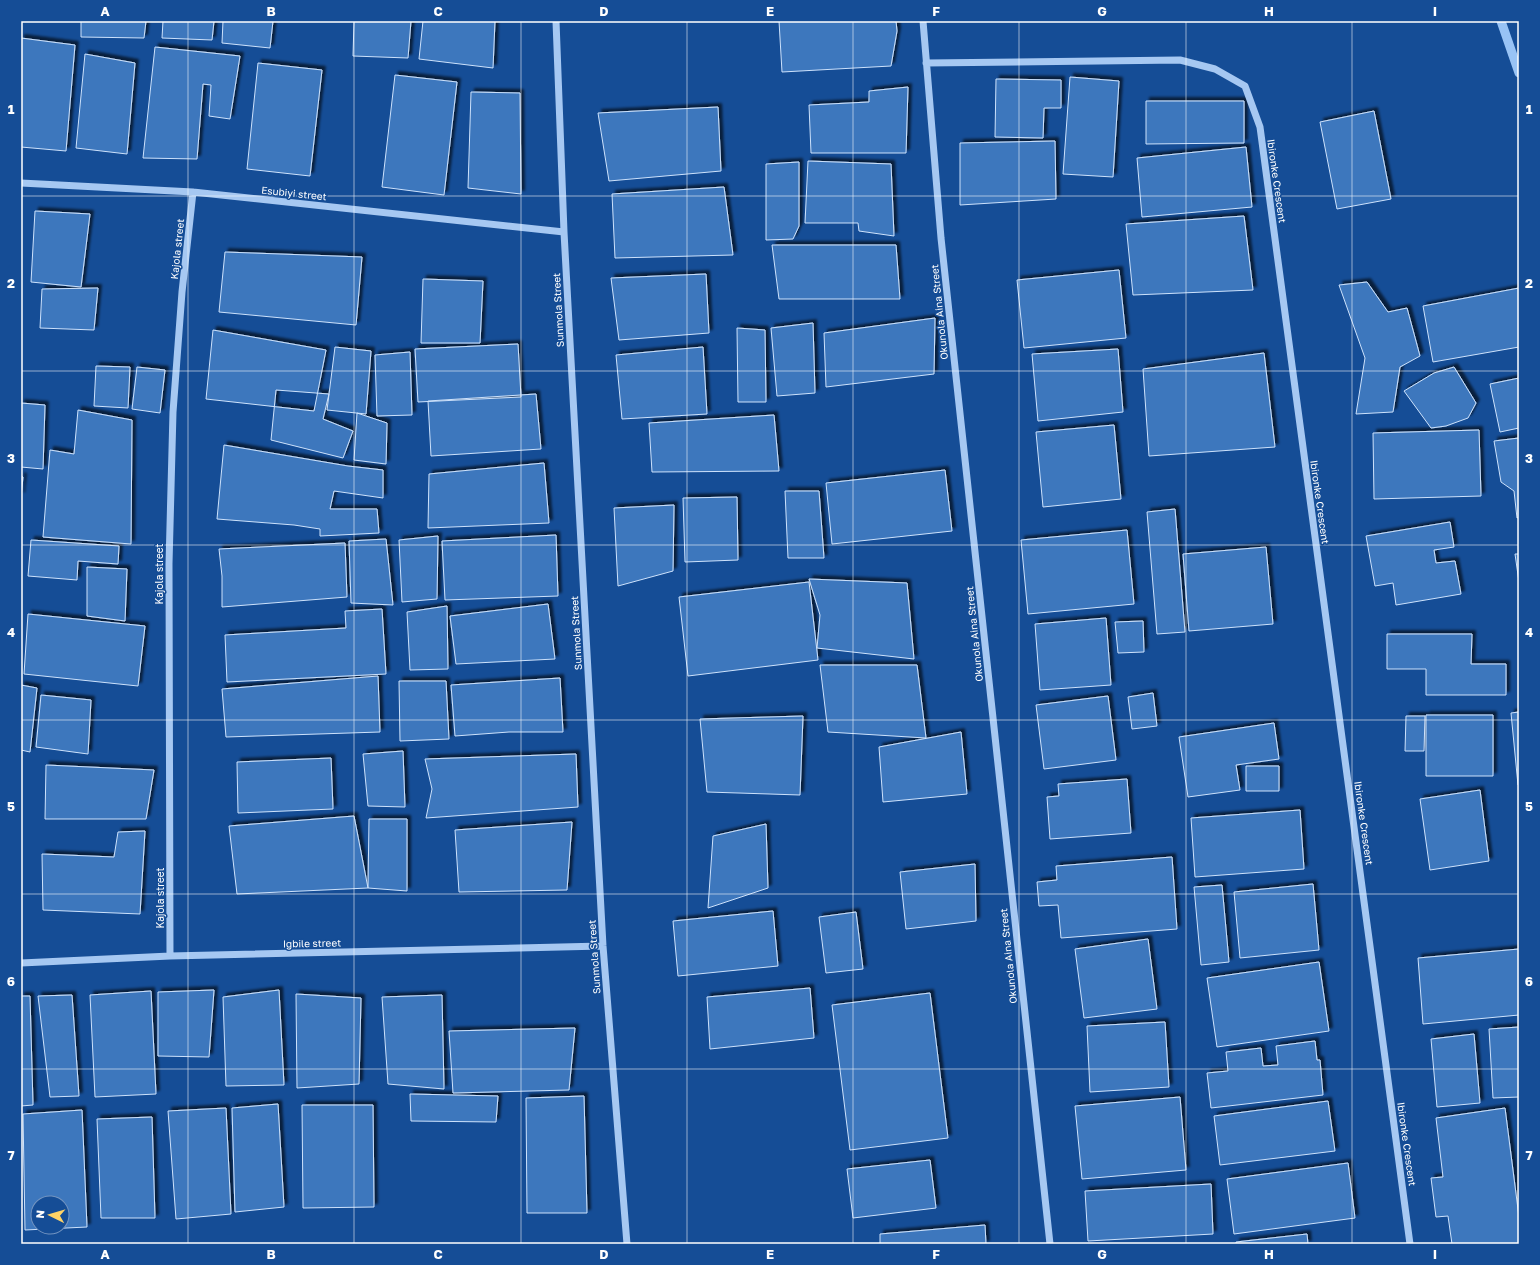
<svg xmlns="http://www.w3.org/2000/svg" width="1540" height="1265" font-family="'Golos Text',sans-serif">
<defs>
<filter id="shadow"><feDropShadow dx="3.5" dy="-3.5" stdDeviation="1" flood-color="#0009"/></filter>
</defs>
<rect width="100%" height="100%" fill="#154d96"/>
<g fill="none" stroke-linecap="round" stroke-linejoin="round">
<!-- stream -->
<path stroke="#98c3f5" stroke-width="9" d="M1501 21 1519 73"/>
</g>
<!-- building -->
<path fill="#3d77bd" stroke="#cde2fc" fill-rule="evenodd" filter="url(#shadow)" d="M81 21H146L144 38 81 37Z
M163 21H214L212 40 162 38Z
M223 21H273L270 48 222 43Z
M354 21H411L408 58 353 56Z
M423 21H495L493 68 419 59Z
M779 21H896L897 31 891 66 782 72Z
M21 38 75 45 66 151 21 147Z
M155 47 240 56 230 119 209 116 211 85 203 84 197 159 143 158Z
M85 54 135 63 127 154 76 148Z
M258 63 322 70 310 176 247 169Z
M395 75 457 82 444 195 382 187Z
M1070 77 1119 81 1113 177 1063 174Z
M996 79 1061 80V108H1044L1043 138 995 137Z
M908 87 906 153H811L809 105 869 102V91Z
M471 92 520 93 521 194 468 188Z
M1146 101H1244V143L1146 144Z
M718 107 721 171 609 181 598 113Z
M1374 111 1391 199 1337 209 1320 122Z
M1055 141 1056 199 960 205V143Z
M1246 147 1252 207 1142 217 1137 158Z
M808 161 891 164 894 236 859 231 858 223H805Z
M799 162V226L793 239 766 240V164Z
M724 187 733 255 615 258 612 194Z
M35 211 90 214 81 287 31 282Z
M1244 216 1253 290 1133 295 1126 224Z
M772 245H896L900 299H779Z
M225 252 362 257 356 325 219 312Z
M1119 270 1126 338 1024 348 1017 280Z
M706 274 709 333 619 340 611 278Z
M423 279 483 281 480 343H421Z
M1367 282 1388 312 1407 308 1420 356 1400 367 1393 412 1356 414 1365 358 1339 285Z
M98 288 94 330 40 328 42 289Z
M1519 288V347L1433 362 1423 306Z
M935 318 934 374 826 387 824 333Z
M813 323 815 393 777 396 771 328Z
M737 328 765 330 766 402H738Z
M213 330 326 350 314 411 206 399Z
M518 344 521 397 418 402 415 349Z
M335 347 371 351 366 414 327 410Z
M703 347 707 414 622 419 616 355Z
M1118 349 1123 412 1038 421 1032 354Z
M410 352 412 415 377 416 375 355Z
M1264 353 1275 447 1149 456 1143 369Z
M96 366 130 367 128 408 94 406Z
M137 367 165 370 160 413 132 409Z
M1454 367 1476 403 1468 418 1446 426 1431 428 1404 391 1434 373Z
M1519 378V428L1500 432 1490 384Z
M276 390 329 394 323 419 353 431 343 458 271 440Z
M536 394 541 449 431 456 428 401Z
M21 403 45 405 43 469 21 467Z
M78 410 132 420 131 544 43 537 50 450 74 454Z
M357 413 387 423 386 464 354 460Z
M774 415 779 471 652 472 649 423Z
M1114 425 1121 499 1043 507 1036 432Z
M1479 430 1481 496 1374 499 1373 433Z
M1519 438V517L1517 518 1514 491 1501 482 1494 441Z
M224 445 348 466 383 470V498L334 491 330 509H377L379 533 320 536V529L294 525 217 519Z
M544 463 549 523 428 528 429 474Z
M945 470 952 531 832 544 826 483Z
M21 476 23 477 21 496Z
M785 491H819L824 558H788Z
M737 497 738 560 685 562 683 498Z
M674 505 673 571 618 586 614 508Z
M1175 509 1185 632 1157 634 1147 512Z
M1450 522 1454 547 1434 550 1436 563 1455 561 1461 594 1396 605 1393 583 1375 586 1366 536Z
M1127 530 1134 604 1028 614 1021 540Z
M556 535 558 596 445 600 442 541Z
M438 536 437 599 402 602 399 540Z
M386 539 393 605 351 603 349 541Z
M31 540 119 546 118 564 78 561 77 580 28 576Z
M345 543 347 597 222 607V576L219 549Z
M1266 547 1273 624 1189 631 1183 554Z
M1515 554H1519V582Z
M87 567 127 569 125 621 87 616Z
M809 579 907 583 914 659 817 648 820 615Z
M809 582 818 660 688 676 679 597Z
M548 604 555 659 456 664 450 616Z
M447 606 448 669 410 670 407 612Z
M382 609 386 674 227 682 225 635 346 628 345 611Z
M28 614 145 626 138 686 24 674Z
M1106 618 1111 685 1040 690 1035 624Z
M1143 621 1144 652 1118 653 1115 622Z
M1387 634H1472L1471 664H1506V695H1426V669H1387Z
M820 665H917L926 738 828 732Z
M378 676 380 732 226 737 222 689Z
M560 678 563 732H509L455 736 451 685Z
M399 681H446L449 739 400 741Z
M21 685 37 688 30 752 21 750Z
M1153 693 1157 726 1132 729 1128 697Z
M41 695 91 700 88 754 36 747Z
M1108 696 1116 760 1044 769 1036 705Z
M1519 712V785H1518L1511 713Z
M1426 715H1493V776H1426Z
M803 716 800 795 707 792 700 719Z
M1406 716H1425L1424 751H1405Z
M1274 723 1279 759 1236 765 1240 790 1188 797 1179 737Z
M961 732 967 794 883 802 879 747Z
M403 751 405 807 368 806 363 754Z
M576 754 578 807 426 818 432 789 425 759Z
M331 758 333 809 238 813 237 762Z
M46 765 154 770 146 819H45Z
M1246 766H1279V791H1246Z
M1127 779 1131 833 1050 839 1047 797 1059 796 1058 784Z
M1480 790 1489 861 1430 870 1420 799Z
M1300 810 1304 869 1195 877 1191 818Z
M354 816 368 888 237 894 229 826Z
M369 819H407V891L368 888Z
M572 822 567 890 459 892 455 830Z
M766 824 768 888 708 908 713 836Z
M145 831 140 914 43 910 42 854 114 857 118 832Z
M1172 857 1177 929 1061 938 1058 905 1039 906 1037 882 1057 880 1056 866Z
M975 864 976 921 906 929 900 872Z
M1313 884 1319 950 1240 958 1234 892Z
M1222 885 1229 962 1201 965 1194 887Z
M773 911 778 966 678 976 673 921Z
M856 912 863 969 826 973 819 917Z
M1148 939 1157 1009 1084 1018 1075 949Z
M1519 949V1015L1423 1024 1418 958Z
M1319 962 1329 1031 1217 1047 1207 978Z
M810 988 814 1038 710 1049 707 997Z
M214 990 209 1057 158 1056V992Z
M279 990 284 1085 226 1086 223 997Z
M151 991 156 1094 95 1097 90 995Z
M930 993 948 1138 850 1150 832 1005Z
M296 994 361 998 359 1084 297 1088Z
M72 995 79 1096 50 1097 38 996Z
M442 995 444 1089 388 1084 382 997Z
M21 996H30L33 1105 21 1106Z
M1165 1022 1169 1087 1090 1092 1087 1026Z
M1519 1027V1097L1493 1098 1489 1029Z
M575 1028 569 1090 453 1093 449 1031Z
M1474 1034 1480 1103 1437 1107 1431 1039Z
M1315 1041 1317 1060H1320L1323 1095 1211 1108 1207 1073 1228 1071 1226 1052 1261 1048 1263 1066 1278 1065 1276 1046Z
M410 1094 498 1096 496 1122 411 1121Z
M584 1096 587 1213H527L526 1098Z
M1180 1097 1186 1170 1082 1179 1075 1106Z
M1328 1101 1335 1151 1220 1165 1214 1116Z
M278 1104 284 1207 235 1212 232 1108Z
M302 1105H373L374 1207 303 1208Z
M226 1108 231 1214 176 1219 168 1111Z
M1505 1108 1519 1217V1244H1452L1448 1216 1436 1217 1431 1178 1443 1177 1436 1118Z
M82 1110 87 1227 25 1230 23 1114ZM38 1203H62V1227H38Z
M152 1117 155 1218H101L97 1119Z
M930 1160 936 1208 853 1218 847 1169Z
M1348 1163 1355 1218 1234 1234 1227 1179Z
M1211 1184 1213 1234 1088 1241 1085 1191Z
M985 1225 986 1244H880V1234Z
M1307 1234 1308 1244H1236V1242Z"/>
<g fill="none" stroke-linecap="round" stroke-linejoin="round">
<!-- minor -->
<path stroke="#a6c8f2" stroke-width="7" d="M556 21 564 232 603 946 627 1244
M923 21 941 238 1050 1244
M926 63 1180 60 1215 69 1245 86 1260 127 1410 1244
M21 183 193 192 564 232
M170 956 169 564 173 412 182 292 193 192
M21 963 170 956 603 946"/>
</g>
<!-- grid -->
<path fill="none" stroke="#fff" stroke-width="1" stroke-opacity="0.55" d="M188 21V1244M354 21V1244M521 21V1244M687 21V1244M853 21V1244M1019 21V1244M1186 21V1244M1352 21V1244M21 196H1519M21 371H1519M21 545H1519M21 720H1519M21 894H1519M21 1069H1519"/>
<g text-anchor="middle" stroke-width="3" stroke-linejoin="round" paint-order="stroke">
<!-- street labels -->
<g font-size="10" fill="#fff" stroke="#154d96">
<text transform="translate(1277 181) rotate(82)" y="4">Ibironke Crescent</text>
<text transform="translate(294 193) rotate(6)" y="4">Esubiyi street</text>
<text transform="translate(177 249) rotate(-84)" y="4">Kajola street</text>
<text transform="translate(558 310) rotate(-93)" y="4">Sunmola Street</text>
<text transform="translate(939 312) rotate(-96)" y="4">Okunola Aina Street</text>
<text transform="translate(1320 502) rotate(82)" y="4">Ibironke Crescent</text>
<text transform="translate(159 574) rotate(-90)" y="4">Kajola street</text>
<text transform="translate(576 633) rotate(-93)" y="4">Sunmola Street</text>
<text transform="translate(974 634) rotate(-96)" y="4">Okunola Aina Street</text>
<text transform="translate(1364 823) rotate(82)" y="4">Ibironke Crescent</text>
<text transform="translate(160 898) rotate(-90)" y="4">Kajola street</text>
<text transform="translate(312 943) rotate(-1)" y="4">Igbile street</text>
<text transform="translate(1008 956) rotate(-96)" y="4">Okunola Aina Street</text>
<text transform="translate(594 957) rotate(-94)" y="4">Sunmola Street</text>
<text transform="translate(1407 1144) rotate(82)" y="4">Ibironke Crescent</text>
</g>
</g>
<!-- border -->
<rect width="1540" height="1265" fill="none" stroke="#154d96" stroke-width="44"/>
<!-- north arrow -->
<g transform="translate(50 1215) rotate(275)"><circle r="19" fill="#154d96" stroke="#7394c0"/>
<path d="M0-3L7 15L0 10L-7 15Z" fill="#ffd366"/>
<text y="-6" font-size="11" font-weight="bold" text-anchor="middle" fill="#ffffff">N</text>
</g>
<rect x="22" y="22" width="1496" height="1221" fill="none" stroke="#fff" stroke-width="1.5"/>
<g font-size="13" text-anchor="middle" font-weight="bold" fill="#fff">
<text x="105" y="16">A</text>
<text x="271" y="16">B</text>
<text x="438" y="16">C</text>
<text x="604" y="16">D</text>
<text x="770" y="16">E</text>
<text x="936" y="16">F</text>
<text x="1102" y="16">G</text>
<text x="1269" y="16">H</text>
<text x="1435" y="16">I</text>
<text x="11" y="114">1</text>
<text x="1529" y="114">1</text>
<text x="11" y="288">2</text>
<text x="1529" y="288">2</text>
<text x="11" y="463">3</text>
<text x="1529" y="463">3</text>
<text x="11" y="637">4</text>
<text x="1529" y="637">4</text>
<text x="11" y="811">5</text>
<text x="1529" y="811">5</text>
<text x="11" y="986">6</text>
<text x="1529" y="986">6</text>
<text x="11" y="1160">7</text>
<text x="1529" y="1160">7</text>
<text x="105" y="1259">A</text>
<text x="271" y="1259">B</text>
<text x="438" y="1259">C</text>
<text x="604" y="1259">D</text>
<text x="770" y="1259">E</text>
<text x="936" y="1259">F</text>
<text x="1102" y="1259">G</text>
<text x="1269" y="1259">H</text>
<text x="1435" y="1259">I</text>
</g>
</svg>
